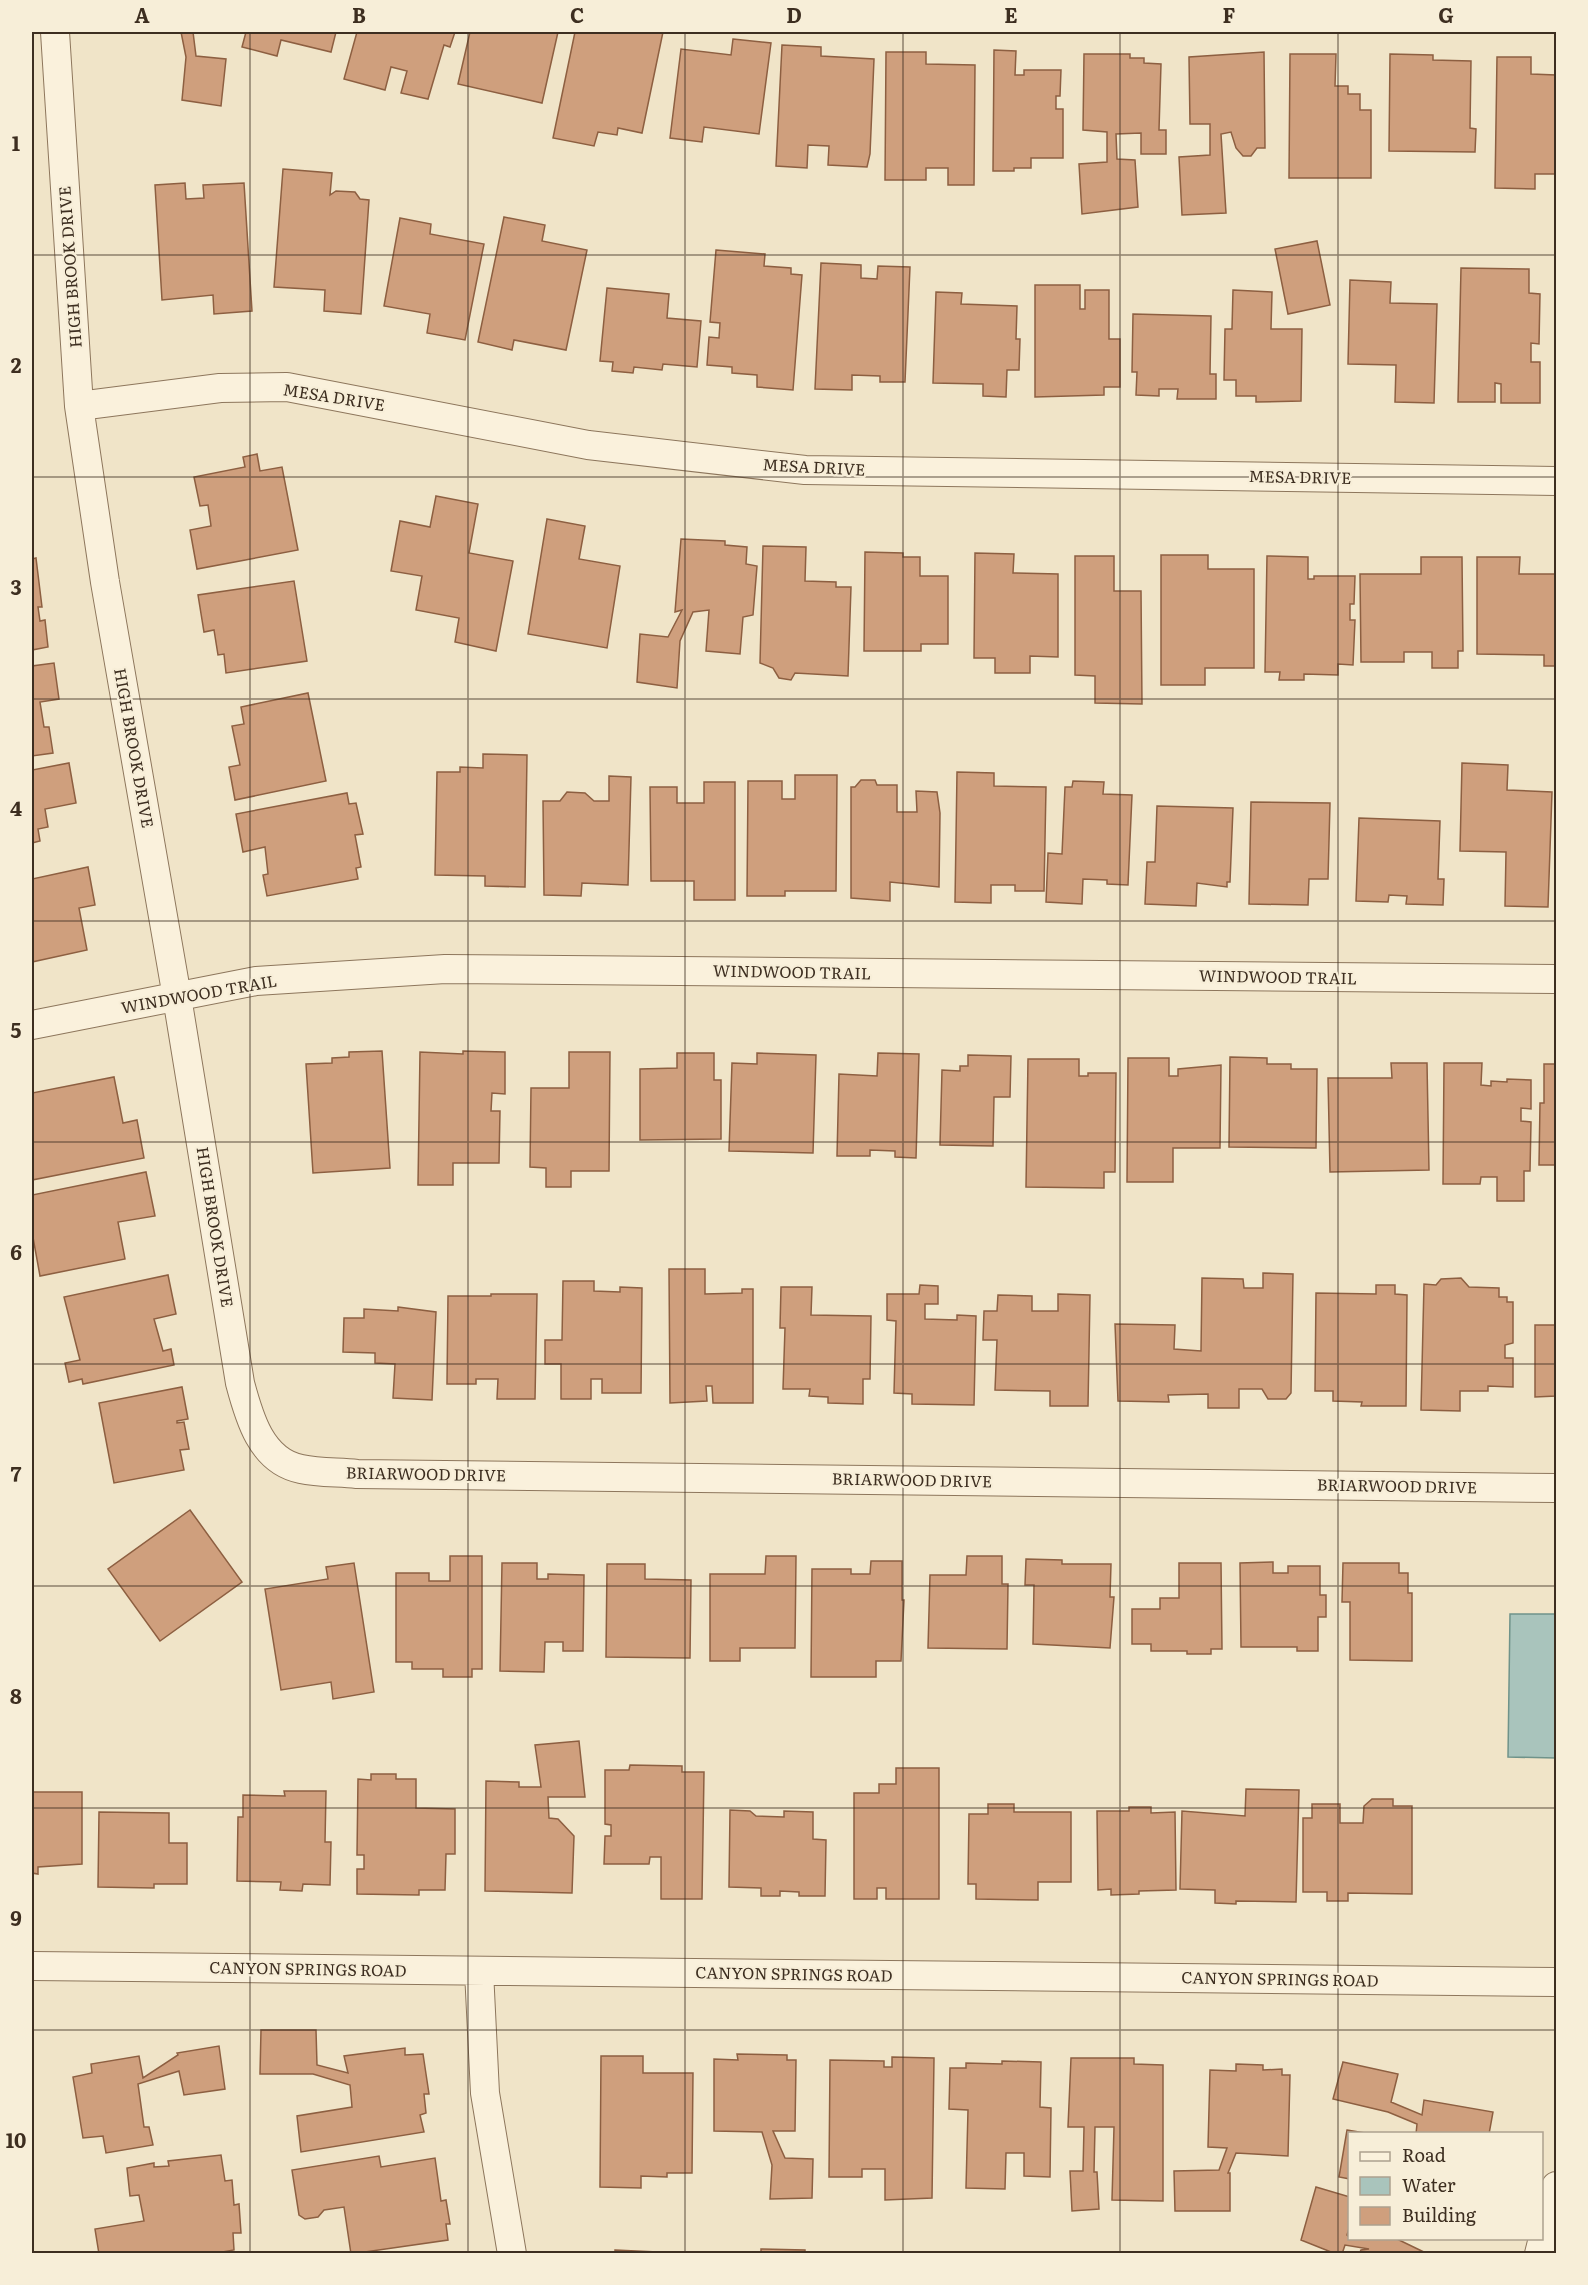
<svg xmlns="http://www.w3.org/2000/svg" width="1588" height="2285" font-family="Literata,serif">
<rect width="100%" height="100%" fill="#f0e4c8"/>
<!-- water -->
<path fill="#a9c4bc" stroke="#6f938a" stroke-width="1.5" d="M1510 1614H1556V1758L1508 1757Z"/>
<!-- building -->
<path fill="#cf9f7d" stroke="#8d5f41" stroke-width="1.5" d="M181 32H193L196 56 226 59 221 106 182 100 186 57Z
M246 32H336L331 52 281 40 277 56 242 47Z
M357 32H455L450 47 444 45 428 99 401 93 407 71 391 67 385 90 344 79Z
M470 32H558L542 103 458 84Z
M575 32H663L642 133 618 128 617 135 598 132 594 146 553 138Z
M733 39 771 43 759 134 704 127 702 142 670 138 681 49 731 55Z
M782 45 821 47V56L874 59 870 154 867 167 828 165 829 146 808 145 807 168 776 166Z
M994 50 1016 51 1015 75H1024V70H1061L1060 96H1056V109H1063V158H1031V168H1014V171H993Z
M886 52H926V64L975 65 974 185H948V168H926V180H885Z
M1264 52 1265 148H1257L1251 156H1243L1236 148 1231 132 1221 134 1226 213 1182 215 1179 157 1210 155V124H1190L1189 57Z
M1084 54H1130V58H1144V63L1161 64 1159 130H1166V154H1141V133L1116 134 1117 159 1135 160 1138 207 1082 214 1079 164 1107 162V132L1083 130Z
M1290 54H1336L1335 86H1348V94H1360V110H1371V178H1289Z
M1390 54 1433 55V60L1471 61 1470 128 1476 129 1475 152 1389 151Z
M1497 57H1531V74L1556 75V174H1535V189L1495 188Z
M283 169 332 173 330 195 336 191 355 192 360 199 369 200 361 314 324 311 325 290 274 287Z
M185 183 186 199 204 198 203 185 244 183 252 311 214 314 213 295 162 300 155 185Z
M504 217 545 225 542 241 587 250 566 350 514 340 512 350 478 342Z
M400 218 431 224 430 234 484 244 465 340 427 333 430 314 384 306Z
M1317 241 1330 305 1288 314 1275 249Z
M716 250 765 254 764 266 791 268V274L802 275 793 390 757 387V375L732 373V367L707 365 709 337 719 338 720 323 710 322Z
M821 263 861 265V278L877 279 878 266 910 267 905 382H880V376L852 375V390L815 389Z
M1461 268 1529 269V293L1540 294 1539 344 1531 343V362H1540V403H1501V384L1495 383V402H1458Z
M1350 280 1391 282 1390 303 1437 304 1434 403 1395 402 1396 365 1348 364Z
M1035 285H1080V309H1085V290H1109V339H1120V387H1104V395L1035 397Z
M607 288 669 294 667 318 701 321 697 367 663 364 662 370 634 367 633 373 612 371 613 362 600 361Z
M1233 290 1272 292 1271 329H1302L1301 401 1256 402V396H1236V380H1224L1225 329H1232Z
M936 292 962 293 961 304 1017 306 1016 339H1020L1019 370H1007L1006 397 983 396V384L933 383Z
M1133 314 1211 316 1210 374H1216V399H1177L1178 389H1159V396L1136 395 1137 372H1132Z
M257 454 260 471 282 467 298 550 197 569 190 530 211 526 208 505 200 506 194 477 245 467 243 457Z
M436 496 478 504 469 553 513 561 496 651 455 642 459 618 416 610 422 576 391 571 400 521 430 527Z
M547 519 585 526 579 559 620 566 607 648 528 634Z
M681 539 725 541V545L747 547 746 564 757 566 753 615 743 617 740 654 706 651 709 610 693 612 680 641 677 688 637 682 640 634 668 637 682 610 675 612Z
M763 546 806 547 805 581 836 582V587H851L848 676 795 673 791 680 779 678 773 668 760 663Z
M865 552 903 553V557H920V576H948V644H921V651H864Z
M975 553 1014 554 1013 573 1058 574V657L1030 656V673H995V658H974Z
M1161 555H1208V569H1254V668H1205V685H1161Z
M1075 556H1114V591H1141L1142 704 1095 703V676L1075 675Z
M1267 556 1308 557V579H1314V576H1355L1354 604H1350V620H1355L1353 665 1338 664V675L1304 674V680H1279L1280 672H1265Z
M1421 557H1462L1463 651H1458V668H1432V652H1404V662H1361L1360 574H1421Z
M1477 557H1520L1519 574H1556V666H1544V655L1477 654Z
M36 558 42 607H38L40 621 45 620 48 647 32 650V559Z
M294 581 307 661 226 673 224 654 218 655 214 630 204 632 198 595Z
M54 663 59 699 40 702 44 727H49L53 753 32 756V666Z
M308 693 326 781 235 800 229 767 240 765 232 726 244 724 241 707Z
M483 754 527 755 525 887 485 886V876L435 875 437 772H460V767L483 768Z
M69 763 76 803 45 809 48 827 38 829 40 841 32 843V770Z
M1462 763 1508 765 1507 790 1552 792 1548 907 1505 906 1506 852 1460 851Z
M957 772 994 773V786L1046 787 1044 891H1015V885H991V903L955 902Z
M795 775H837L836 891H785V896H747L748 781H782V799H795Z
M609 776 631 777 628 885 582 883 581 896 544 895 543 801H560L567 792 585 793 594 801H609Z
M861 780H875L877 785H897V812H917L916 791 937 792 940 813 939 887 890 882V901L851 898V787H855Z
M1073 781 1104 782 1103 794 1132 795 1128 885 1107 884V880L1083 879 1082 904 1046 902 1048 853 1062 854 1065 787H1072Z
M704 782H735V900H694V881H651L650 787H677V803H704Z
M347 793 349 804 356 803 363 834 355 835 361 867 356 868 358 879 267 896 263 875 268 874 265 847 243 852 236 814Z
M1251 802 1330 803 1328 879H1309L1308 905 1249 904Z
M1157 806 1233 808 1230 882H1227V887L1197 883 1196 906 1145 904 1147 862H1155Z
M1359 818 1440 821 1438 879H1444L1443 905 1406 904 1407 896 1389 895 1388 902 1356 901Z
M88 867 95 905 79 908 87 950 32 962V879Z
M382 1051 390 1168 313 1173 306 1064 332 1063V1058L349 1057V1052Z
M463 1051 505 1052V1094L492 1093 491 1111H500L499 1163H453V1185H418L420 1052 463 1054Z
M569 1052H610L609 1171H571V1187H546V1168L530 1167 531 1088H569Z
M677 1053H714V1080H721V1139L640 1140V1069L677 1068Z
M757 1053 816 1055 813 1153 729 1151 732 1063 757 1064Z
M878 1053 919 1054 916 1158 895 1157V1151L870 1150V1156H837L839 1074 877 1076Z
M968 1055 1011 1056 1010 1097H994L993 1146 940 1145 942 1070 960 1071V1066H968Z
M1230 1057 1267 1058V1064H1291V1069H1317L1316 1148 1229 1147Z
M1128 1058H1169V1076H1178V1069L1221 1065 1220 1148H1173V1182H1127Z
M1028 1059H1079V1076H1088V1073H1116L1115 1172H1104V1188L1026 1187Z
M1391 1063H1427L1429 1170 1330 1172 1328 1078H1392Z
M1444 1063H1482L1481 1085 1491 1086V1081L1507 1082V1079L1531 1080V1109L1521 1108V1121L1531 1122 1530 1171H1524V1201H1497V1177H1481L1480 1184H1443Z
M1544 1064H1556V1165H1539L1540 1103H1544Z
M114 1077 123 1123 137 1120 144 1158 32 1180V1093Z
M146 1172 155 1216 118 1222 125 1259 40 1276 32 1232V1195Z
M669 1269H705V1294L742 1293V1289H753V1403H713L712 1386H706L707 1401 670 1403Z
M1263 1273 1293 1274 1291 1393 1286 1399H1268L1262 1389H1239V1408H1208V1394L1168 1395 1169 1402 1118 1401 1115 1324 1175 1325 1174 1349 1201 1351 1202 1278 1243 1279 1244 1288H1263Z
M168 1275 176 1314 154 1319 163 1351 171 1349 174 1365 83 1384 82 1379 69 1382 65 1363 80 1360 64 1297Z
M1461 1278 1469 1287 1499 1288V1297H1507V1302H1513V1343L1505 1345V1358H1513V1387L1488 1386V1391H1460V1411L1421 1410 1424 1284 1436 1285 1441 1279Z
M563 1281H594V1291L620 1292V1287L642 1288 641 1393H602V1379H591V1399H561V1364H545V1340H562Z
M920 1285 938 1286V1304H925V1319L957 1320V1315L976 1316 974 1405 912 1404V1394L894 1393 896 1321 887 1320V1294H919Z
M1376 1285H1395V1294L1407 1295 1406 1406H1361L1362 1402 1333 1401V1391H1315L1316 1293 1376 1294Z
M781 1287H812L811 1315 871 1316 870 1379H863V1404L828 1403V1397L809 1396 810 1389H783L785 1328H780Z
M491 1294H537L535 1399H497L498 1379H476V1384H447L448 1296H491Z
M1058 1294 1090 1295 1088 1406H1050V1391L995 1390 997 1340H983L984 1311H997L998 1295 1032 1296V1311H1058Z
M398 1307 436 1312 432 1400 393 1398 395 1364 375 1363V1353L343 1352 344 1318H364V1309L398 1311Z
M1535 1325H1556V1396L1535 1397Z
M182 1387 188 1419 177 1421V1423L184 1422 189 1449 180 1450 184 1470 114 1483 99 1403Z
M190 1510 242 1582 160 1641 108 1569Z
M450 1556H482V1669H472V1677H443V1669H412V1662H396V1573H429V1581H450Z
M766 1556H796L795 1648H740V1661H710V1574H765Z
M967 1556H1002V1584H1008L1007 1649 928 1648 930 1575H966Z
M1026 1559 1062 1560V1564H1111L1110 1597H1114L1110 1648 1033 1644 1034 1585H1025Z
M871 1561H902V1600H904L901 1661H876V1677H811L812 1569H851V1574H870Z
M1273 1562V1573H1288V1566H1320V1595H1326V1617H1318V1651H1297V1647H1241L1240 1563Z
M354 1563 374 1692 333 1699 331 1682 281 1690 265 1589 328 1579 326 1567Z
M502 1563H537V1579H548V1574L584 1575 583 1651H563V1642H545L544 1672 500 1671Z
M1179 1563H1221L1222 1649H1211V1654H1187V1651H1151V1644H1132V1609H1160V1598H1179Z
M1343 1563H1399V1573H1408V1593H1412V1661L1350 1660V1602H1342Z
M607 1564H645V1579L691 1580 690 1658 606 1657Z
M579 1741 585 1797H548L549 1818 558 1819 574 1836 572 1893 485 1891 486 1781 519 1782V1787H541L535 1745Z
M630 1765 682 1766V1772H704L702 1899H661V1857H650L649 1864H604L605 1836H611V1825L605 1824V1770H629Z
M896 1768H939V1899H886V1888H877V1899H854V1793H879V1784H896Z
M371 1774H396V1779H416V1808L455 1809V1854H446L445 1890H419V1895L357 1894V1869H364V1855H357L358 1779 371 1780Z
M1246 1789 1299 1790 1296 1902 1236 1901V1904L1215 1903V1890L1180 1889 1182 1811 1245 1816Z
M284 1791H326L325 1842H331L330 1885 303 1884 302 1891 280 1890 281 1882 237 1881 238 1817H243V1795L285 1796Z
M32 1792H82V1864L38 1867V1874L32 1873Z
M1372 1799H1393V1806H1412V1894L1348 1893V1901H1327V1892H1303V1818H1312V1804H1340V1823H1363L1364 1806Z
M988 1804H1014V1812H1071V1882H1038V1900L976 1899V1884H968L969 1814H988Z
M1129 1807H1151V1813L1175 1812 1176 1890 1139 1891V1894L1111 1895V1889L1098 1890 1097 1811H1129Z
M730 1810 750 1811 756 1816 784 1817V1811L813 1812V1839L826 1840 825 1896H799V1892L780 1891V1896H761V1888L729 1887Z
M99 1812 169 1813V1843H187V1884H154V1888L98 1887Z
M261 2030H316L317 2065 348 2073 344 2056 405 2048V2055L423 2054 429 2094H424L426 2113 420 2115 424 2132 301 2152 297 2116 352 2107 350 2085 313 2074H260Z
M219 2046 225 2089 184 2095 179 2071 138 2084 144 2127H149L153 2145 106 2153 103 2136 83 2138 73 2077 92 2073 91 2064 139 2056 143 2078 178 2055 177 2053Z
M737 2054 787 2055V2060H796L795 2131H773L785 2158 813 2159 812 2198 770 2199 772 2165 762 2132 714 2131V2059L738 2060Z
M601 2056H643V2073H693L692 2173H667V2177L641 2176V2188L600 2187Z
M892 2057 934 2058 932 2198 885 2200V2169H862V2177H829L830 2060 884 2061V2067H892Z
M1071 2058H1134V2064L1163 2065V2201L1112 2200 1114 2127H1095L1094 2172H1097L1099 2209 1072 2211 1070 2171H1083L1084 2127H1068Z
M1002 2061 1041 2062 1040 2107 1051 2108 1050 2177 1024 2176V2153H1006L1005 2189 966 2188 968 2110 949 2109 950 2068H966V2063L1002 2064Z
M1343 2062 1398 2074 1391 2102 1422 2115 1424 2100 1493 2112 1489 2134H1416L1417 2124 1388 2112 1333 2099Z
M1236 2064 1263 2065V2070L1282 2069V2075H1290L1288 2156 1236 2153 1228 2173H1230V2211H1175L1174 2171 1219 2170 1227 2148 1208 2147 1210 2070 1236 2071Z
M1347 2130 1371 2134H1350V2179L1339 2177Z
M221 2155 225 2181 232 2180 234 2205 239 2204 241 2233H233L234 2250 211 2254H99L95 2229 144 2221 139 2195 130 2196 127 2168 154 2163V2167L169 2166 168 2161Z
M379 2156 381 2167 435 2158 441 2201 446 2200 450 2224H446L448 2240 351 2254 344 2207 324 2210 318 2217 305 2219 299 2215 292 2170Z
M1316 2187 1350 2197V2225L1347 2235 1350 2238H1395L1428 2254H1359L1361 2250 1369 2249 1345 2245 1342 2254H1336L1301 2240Z
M761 2249 805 2250V2254H761Z
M615 2250 657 2252V2254H615Z"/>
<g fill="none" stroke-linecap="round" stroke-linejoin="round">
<!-- minor casing -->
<g stroke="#8d765c" stroke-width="30">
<path id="minor" d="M55 32 79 406 105 582 177 997 240 1383C249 1417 261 1461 301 1469 319 1473 339 1472 357 1474L1556 1488
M79 406 220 388 287 387 588 445 805 470 1556 481
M32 1025 256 981 445 969 1556 979
M32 1966 1556 1982
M479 1971 485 2093 512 2254
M1539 2254 1556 2186"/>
</g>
<!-- minor -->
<use href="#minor" stroke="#faf1dc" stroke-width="28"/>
</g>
<!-- grid -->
<path fill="none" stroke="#3d2e20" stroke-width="1.5" stroke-opacity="0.55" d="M250 32V2254M468 32V2254M685 32V2254M903 32V2254M1120 32V2254M1338 32V2254M32 255H1556M32 477H1556M32 699H1556M32 921H1556M32 1142H1556M32 1364H1556M32 1586H1556M32 1808H1556M32 2030H1556"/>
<g text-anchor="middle" stroke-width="4.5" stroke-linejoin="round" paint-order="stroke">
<!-- street labels -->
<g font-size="16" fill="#3d2e20" stroke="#f7eed8">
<text transform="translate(70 267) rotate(-94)" y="6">HIGH BROOK DRIVE</text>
<text transform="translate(334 397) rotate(9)" y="6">MESA DRIVE</text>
<text transform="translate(814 467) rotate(3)" y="6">MESA DRIVE</text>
<text transform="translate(1300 477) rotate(1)" y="6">MESA DRIVE</text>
<text transform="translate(134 748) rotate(80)" y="6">HIGH BROOK DRIVE</text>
<text transform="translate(792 972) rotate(1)" y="6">WINDWOOD TRAIL</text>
<text transform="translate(1278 977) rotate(1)" y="6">WINDWOOD TRAIL</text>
<text transform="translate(199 994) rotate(-10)" y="6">WINDWOOD TRAIL</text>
<text transform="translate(215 1227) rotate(81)" y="6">HIGH BROOK DRIVE</text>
<text transform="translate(426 1474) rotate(1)" y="6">BRIARWOOD DRIVE</text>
<text transform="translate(912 1480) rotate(1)" y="6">BRIARWOOD DRIVE</text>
<text transform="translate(1397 1486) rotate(1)" y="6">BRIARWOOD DRIVE</text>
<text transform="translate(308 1969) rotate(1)" y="6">CANYON SPRINGS ROAD</text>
<text transform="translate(794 1974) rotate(1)" y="6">CANYON SPRINGS ROAD</text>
<text transform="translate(1280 1979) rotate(1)" y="6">CANYON SPRINGS ROAD</text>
</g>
</g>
<!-- border -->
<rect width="1588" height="2285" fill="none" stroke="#f7eed8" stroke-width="66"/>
<!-- legend -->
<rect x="1348" y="2132" width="195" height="108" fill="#f7eed8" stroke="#ada18e" stroke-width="1.5"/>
<rect x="1360" y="2152" width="30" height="9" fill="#faf1dc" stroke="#ada18e" stroke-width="1.5"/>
<text x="1402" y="2162" font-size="18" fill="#3d2e20">Road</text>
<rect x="1360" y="2177" width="30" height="18" fill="#a9c4bc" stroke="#ada18e" stroke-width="1.5"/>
<text x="1402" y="2192" font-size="18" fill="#3d2e20">Water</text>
<rect x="1360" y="2207" width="30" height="18" fill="#cf9f7d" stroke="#ada18e" stroke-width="1.5"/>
<text x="1402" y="2222" font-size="18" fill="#3d2e20">Building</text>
<rect x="33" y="33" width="1522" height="2219" fill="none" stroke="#3d2e20" stroke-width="2"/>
<g font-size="20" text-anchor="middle" font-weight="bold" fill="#3d2e20">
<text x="142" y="23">A</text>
<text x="359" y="23">B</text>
<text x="577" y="23">C</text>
<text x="794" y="23">D</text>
<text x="1011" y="23">E</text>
<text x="1229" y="23">F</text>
<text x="1446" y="23">G</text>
<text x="16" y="151">1</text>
<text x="16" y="373">2</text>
<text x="16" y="595">3</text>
<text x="16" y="816">4</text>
<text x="16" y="1038">5</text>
<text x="16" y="1260">6</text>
<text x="16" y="1482">7</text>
<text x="16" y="1704">8</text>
<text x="16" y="1926">9</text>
<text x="16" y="2148">10</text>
</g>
</svg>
